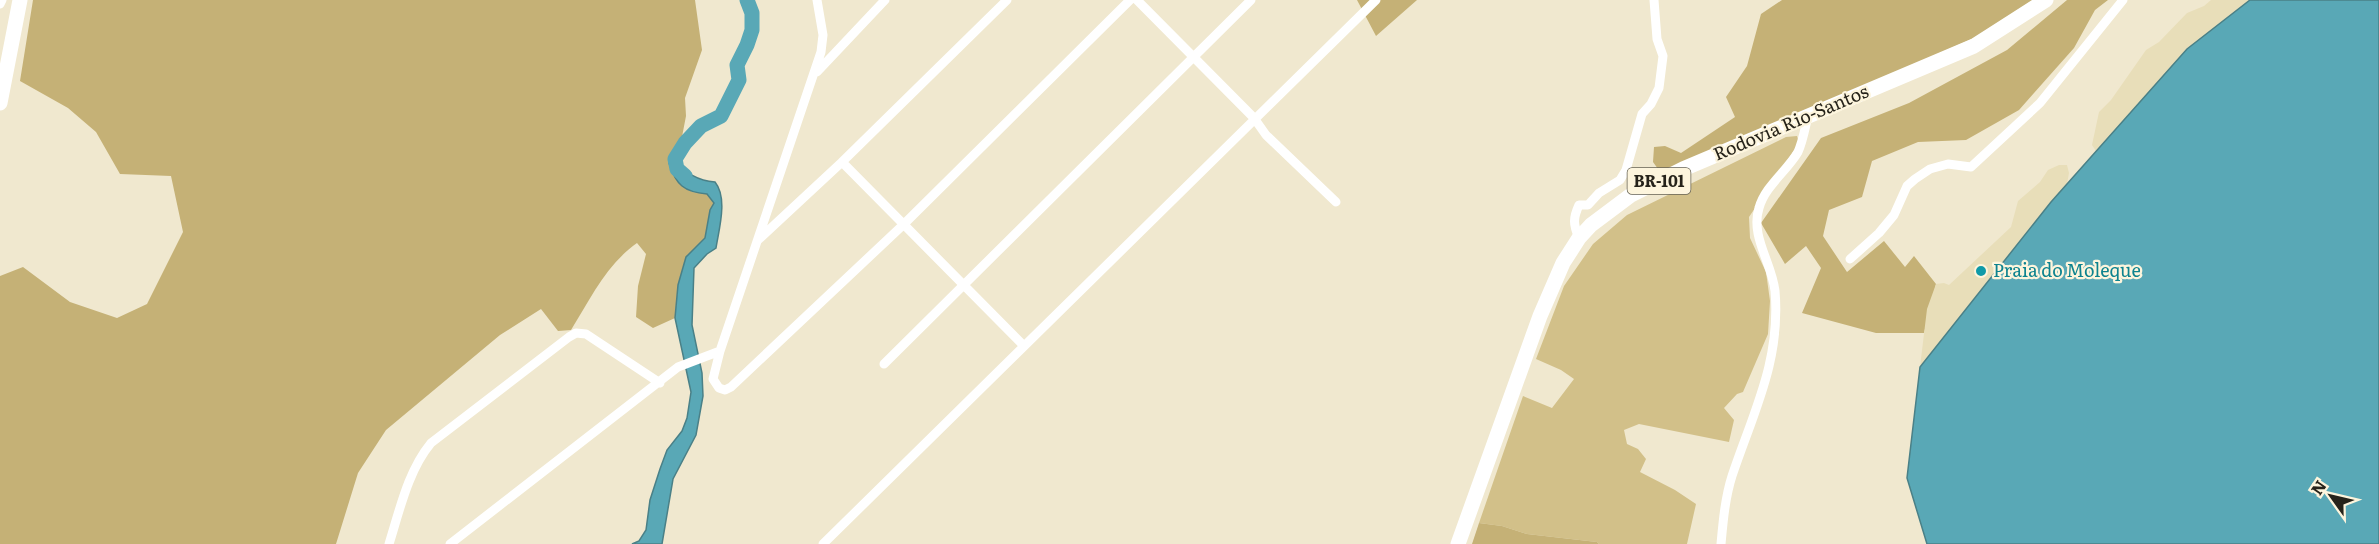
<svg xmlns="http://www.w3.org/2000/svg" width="2379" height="544" font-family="Literata,serif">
<rect width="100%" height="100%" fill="#f0e8cf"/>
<!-- green -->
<path fill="#d2c089" d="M1797 136 1799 143 1749 217 1750 238 1766 272 1770 301 1768 334 1743 392 1737 394 1724 408 1734 420 1729 442 1639 424 1624 430 1627 444 1638 449 1646 459 1640 472 1675 490 1696 504 1687 544H1599L1597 542 1527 534 1502 526 1479 523 1523 396 1552 408 1574 379 1561 370 1536 359 1564 286 1593 244 1627 215 1786 137Z"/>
<!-- forest -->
<path fill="#c5b176" d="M33 0H695L702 50 685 98 686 116 681 142 669 163 692 192 707 193 714 203 710 210 705 238 686 257 678 285 675 318 653 328 636 317 638 286 646 254 637 243C606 265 591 298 571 330L558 331 541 309 500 335 386 430 358 473 336 544H0V276L23 267 70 302 117 318 147 304 183 232 171 176 120 174 96 132 68 108 20 81Z
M1357 0H1417L1376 36Z
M1782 0H2033L1974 38 1671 171 1658 169 1653 162 1654 147 1665 146 1681 153 1735 117 1726 97 1747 66 1761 14Z
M2067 0H2108L2095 10 2074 48 2019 110 1966 140 1918 142 1872 161 1862 197 1829 210 1823 236 1847 272 1884 241 1905 267 1914 256 1936 284 1924 333H1876L1802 313 1821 268 1806 246 1785 264 1761 223 1821 138 1909 103 2007 50Z
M1479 523 1502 526 1527 534 1597 542 1599 544H1472Z"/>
<!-- sand -->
<path fill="#e8deb9" d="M2211 0H2250L2187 49 2096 151 2092 145 2099 112 2111 100 2146 50 2159 42 2187 13 2204 6Z
M2059 165H2067L2069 173 2067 184 1920 367 1927 309 1936 284 1944 283 1949 285 2011 227 2018 201 2040 182 2048 170Z"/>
<!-- water -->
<path fill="#59a8b6" stroke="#4a8087" stroke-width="1.5" d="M2250 0H2379V544H1927L1907 478 1920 367 2051 202 2187 49Z
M675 159C684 173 699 181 715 182 728 198 719 229 716 248L707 254 694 268 692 325 702 373 703 396 696 435 673 479 662 544H632L639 541 646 530 650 500 660 469 667 450 682 431 687 418 691 392 675 318 678 285 686 257 705 238 710 210 714 203 707 194C684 192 676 185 669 163Z"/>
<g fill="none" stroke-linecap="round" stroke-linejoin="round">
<!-- river -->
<path stroke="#59a8b6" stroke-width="15" d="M685 176 677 169 675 159 685 143 701 126 721 116 739 80 737 65 747 45 752 30V13L747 0"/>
<!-- minor -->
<path stroke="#fff" stroke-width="9" d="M1137 0 1254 118 1266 135 1336 202
M0 4 2 0
M817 72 885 0
M842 162 1023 345
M1579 238C1573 224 1573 218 1579 205H1588L1599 193 1620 180 1626 170 1642 114 1651 104 1659 88 1663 56 1657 39 1654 0
M758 240 842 162 1007 0
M1850 259 1879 233 1894 215 1907 186 1915 179 1930 169 1948 164 1971 167 2040 103 2123 0
M720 351 713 379 719 388 725 390 731 387 903 225 1130 0
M884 364 1251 0
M389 544C400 509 408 471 431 443L569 337 576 333 586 334 660 383
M450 544 678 367 720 351 821 52 823 35 817 0
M823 544 1376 0
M1721 544C1723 522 1725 498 1732 476 1753 413 1781 361 1775 291 1772 263 1750 236 1759 208 1765 186 1787 171 1798 152 1803 141 1805 128 1808 116"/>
<!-- trunk -->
<path stroke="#fff" stroke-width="15" d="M0 103 20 0
M1458 544 1540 316 1563 263 1579 238 1591 225 1631 195 1683 169 1974 46 2046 0"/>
</g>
<!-- markers -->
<circle fill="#0f9aa8" stroke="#fdf5dd" stroke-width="2" cx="1981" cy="271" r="6"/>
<g text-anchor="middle" stroke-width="4.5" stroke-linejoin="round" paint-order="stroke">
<!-- shield labels -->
<rect fill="#fdf5dd" stroke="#666254" stroke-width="1.5" x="1627.5" y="168" width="63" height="26" rx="4.5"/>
<g font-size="16" font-weight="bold" fill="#26231a">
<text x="1659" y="187">BR-101</text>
</g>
<!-- street labels -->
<g font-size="18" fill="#26231a" stroke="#fdf5dd">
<text transform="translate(1791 123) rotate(-23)" y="6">Rodovia Rio-Santos</text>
</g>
<!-- culture labels -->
<g font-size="18" fill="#0d838f" stroke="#fdf5dd" text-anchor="start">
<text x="1993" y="277">Praia do Moleque</text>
</g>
</g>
<!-- north arrow -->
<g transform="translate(2331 496) rotate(304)" stroke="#fdf5dd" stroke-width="4.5" paint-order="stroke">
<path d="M0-4.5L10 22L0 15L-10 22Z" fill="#26231a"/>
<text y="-9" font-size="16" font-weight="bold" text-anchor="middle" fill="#26231a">N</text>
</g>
</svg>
